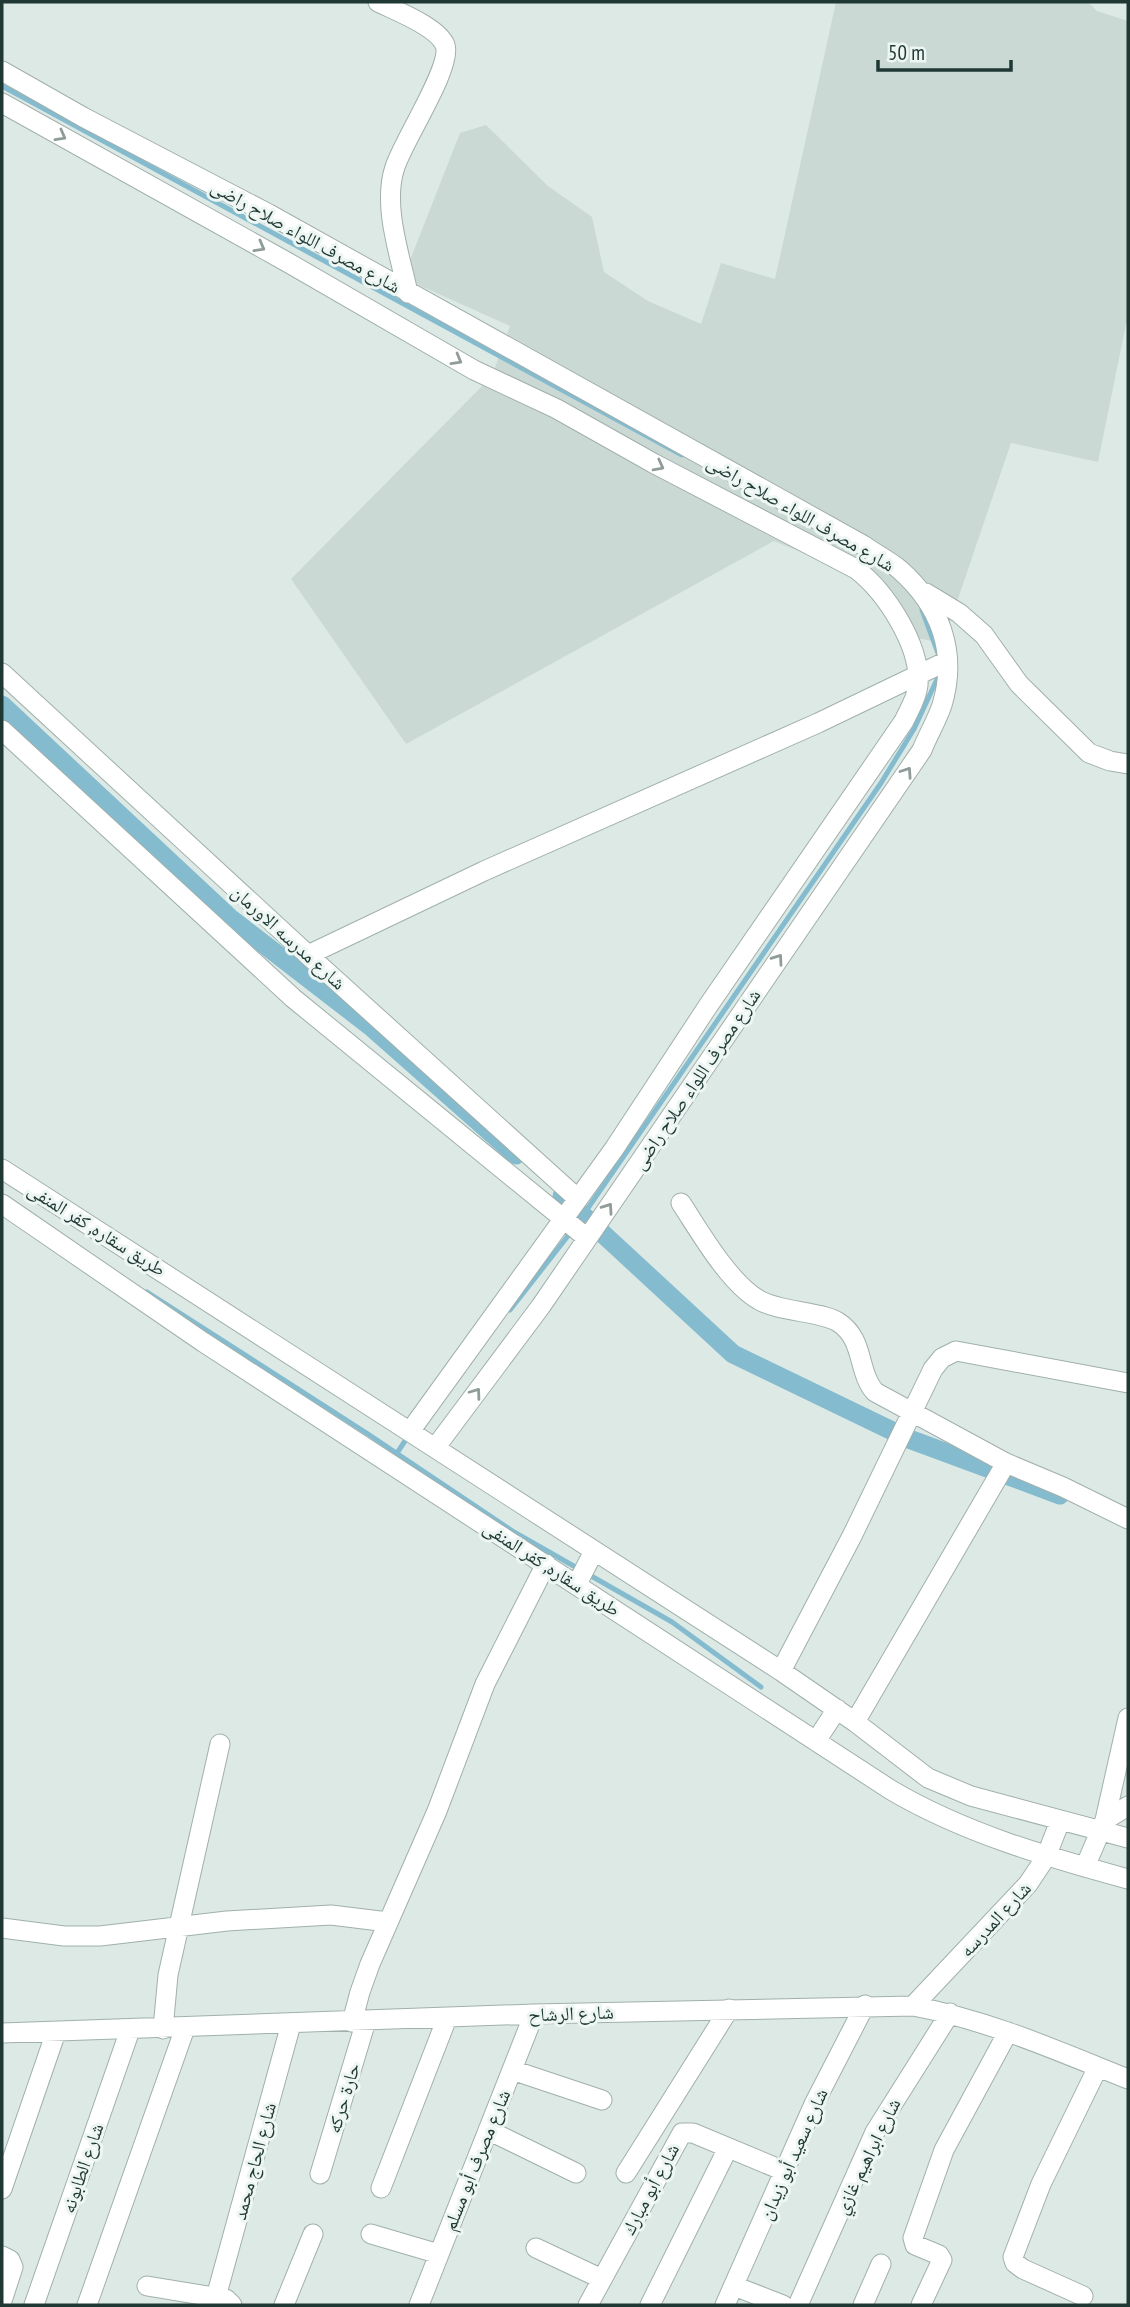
<svg xmlns="http://www.w3.org/2000/svg" width="1130" height="2307" font-family="'PT Sans Narrow','Noto Naskh Arabic',sans-serif">
<rect width="100%" height="100%" fill="#dde9e5"/>
<!-- built -->
<path fill="#cbd9d4" d="M836 2H1088L1097 11 1128 21V324H1126L1098 462 1011 443 943 643 900 635 864 578 774 541 406 744 291 579 492 376 510 326 403 278 460 133 486 125 548 186 592 217 604 272 648 301 701 324 721 263 775 279Z"/>
<g fill="none" stroke-linecap="round" stroke-linejoin="round">
<!-- stream -->
<path stroke="#84bbcf" stroke-width="5" d="M2 86 682 455
M922 610 939 656
M577 1224 881 783 914 729 939 675
M147 1292 368 1434 514 1532 672 1622 761 1687
M510 1310 571 1232
M397 1453 405 1441"/>
<!-- canal -->
<path stroke="#84bbcf" stroke-width="19" d="M2 705 230 918 370 1026 516 1155
M562 1196 733 1354 909 1439 1060 1495"/>
<!-- minor casing -->
<g stroke="#a0b0ac" stroke-width="21">
<path id="minor" d="M378 2C396 11 438 27 445 45 453 66 403 141 395 167 382 205 400 255 408 293
M2 71 83 117 269 214 863 545C874 553 888 560 899 569 940 605 958 652 942 705 937 720 928 735 922 750L541 1306 435 1448
M2 103 287 262 474 370 557 409 653 463 856 569C886 592 921 646 918 685 917 698 909 710 904 721L708 1006 614 1149 411 1430
M926 593 959 613 984 635 1019 684 1089 753 1110 761 1128 764
M2 673 308 955 578 1199
M2 730 293 998 587 1238
M308 955 484 871 818 723 947 661
M2 1169 781 1671 855 1722 928 1778 971 1796 1128 1838
M681 1203C700 1232 729 1283 759 1300 779 1312 820 1311 838 1322 865 1339 857 1372 875 1392L1006 1463 1063 1487 1128 1519
M2 1204 203 1342 891 1790C964 1833 1047 1857 1128 1879
M577 1584 594 1551
M781 1671 852 1536 933 1369 942 1358 956 1351 1128 1383
M855 1722 1006 1463
M816 1741 837 1709
M1105 1820 1128 1806
M1085 1867 1105 1820 1128 1718
M2 1928 64 1936H100L227 1921 331 1915 388 1922
M913 2006 1028 1884 1046 1857 1060 1821
M352 2022 360 1992 370 1964 437 1811 485 1684 546 1564
M163 2029 168 1975 220 1744
M2 2033 534 2014 913 2006C988 2020 1058 2051 1128 2079
M512 2070 602 2100
M488 2130 576 2173
M626 2173 729 2009
M320 2174 366 2021
M381 2188 447 2018
M2 2189 56 2032
M371 2234 439 2254
M536 2248 602 2279
M2 2256 10 2260 13 2267 2 2301
M147 2286 226 2299 232 2305
M734 2286 783 2305
M1083 2296 1023 2269 1015 2263 1013 2257 1041 2184 1098 2067
M216 2297 291 2024
M34 2305 130 2030
M87 2305 185 2028
M284 2305 313 2234
M419 2305 534 2014
M588 2305 682 2133H693L784 2171
M650 2305 728 2148
M725 2305 814 2104 865 2005
M798 2305 875 2132 950 2013
M863 2305 881 2264
M921 2305 942 2260 939 2255 915 2245 913 2238 944 2150 1008 2032"/>
</g>
<!-- minor -->
<use href="#minor" stroke="#fff" stroke-width="19"/>
</g>
<!-- one-way arrows -->
<defs><path id="oneway-chevron" d="M-2-3.5L2.5 0L-2 3.5" fill="none" stroke-width="1.6" stroke-linecap="round" stroke-linejoin="round" transform="scale(1.75)"/></defs>
<g stroke="#8f9c9a">
<use href="#oneway-chevron" transform="translate(61 136) rotate(29)"/>
<use href="#oneway-chevron" transform="translate(260 247) rotate(29)"/>
<use href="#oneway-chevron" transform="translate(457 360) rotate(30)"/>
<use href="#oneway-chevron" transform="translate(659 466) rotate(28)"/>
<use href="#oneway-chevron" transform="translate(907 772) rotate(-56)"/>
<use href="#oneway-chevron" transform="translate(778 959) rotate(-55)"/>
<use href="#oneway-chevron" transform="translate(608 1208) rotate(-55)"/>
<use href="#oneway-chevron" transform="translate(476 1393) rotate(-54)"/>
</g>
<g text-anchor="middle" stroke-width="6" stroke-linejoin="round" paint-order="stroke">
<!-- street labels -->
<g font-size="19" fill="#1f3834" stroke="#edf6f2">
<text transform="translate(306 236) rotate(29)" y="7">شارع مصرف اللواء صلاح راضى</text>
<text transform="translate(801 513) rotate(30)" y="7">شارع مصرف اللواء صلاح راضى</text>
<text transform="translate(289 937) rotate(42)" y="7">شارع مدرسه الاورمان</text>
<text transform="translate(696 1079) rotate(-56)" y="7">شارع مصرف اللواء صلاح راضى</text>
<text transform="translate(97 1229) rotate(32)" y="7">طريق سقاره, كفر المنفى</text>
<text transform="translate(552 1568) rotate(33)" y="7">طريق سقاره, كفر المنفى</text>
<text transform="translate(995 1919) rotate(-47)" y="7">شارع المدرسه</text>
<text transform="translate(571 2013) rotate(-2)" y="7">شارع الرشاح</text>
<text transform="translate(343 2098) rotate(-73)" y="7">حارة حركه</text>
<text transform="translate(793 2154) rotate(-66)" y="7">شارع سعيد أبو زيدان</text>
<text transform="translate(867 2156) rotate(-64)" y="7">شارع ابراهيم غازي</text>
<text transform="translate(476 2160) rotate(-68)" y="7">شارع مصرف أبو مسلم</text>
<text transform="translate(254 2161) rotate(-75)" y="7">شارع الحاج محمد</text>
<text transform="translate(82 2168) rotate(-71)" y="7">شارع الطابونه</text>
<text transform="translate(650 2189) rotate(-62)" y="7">شارع أبو مبارك</text>
</g>
</g>
<!-- border -->
<rect width="1130" height="2307" fill="none" stroke="#1f3834" stroke-width="7"/>
<!-- scale -->
<path d="M878 60v10h133v-10" fill="none" stroke="#1f3834" stroke-width="3.5"/>
<text x="888" y="60" font-size="21" fill="#1f3834" stroke="#edf6f2" stroke-width="5" paint-order="stroke">50 m</text>
</svg>
